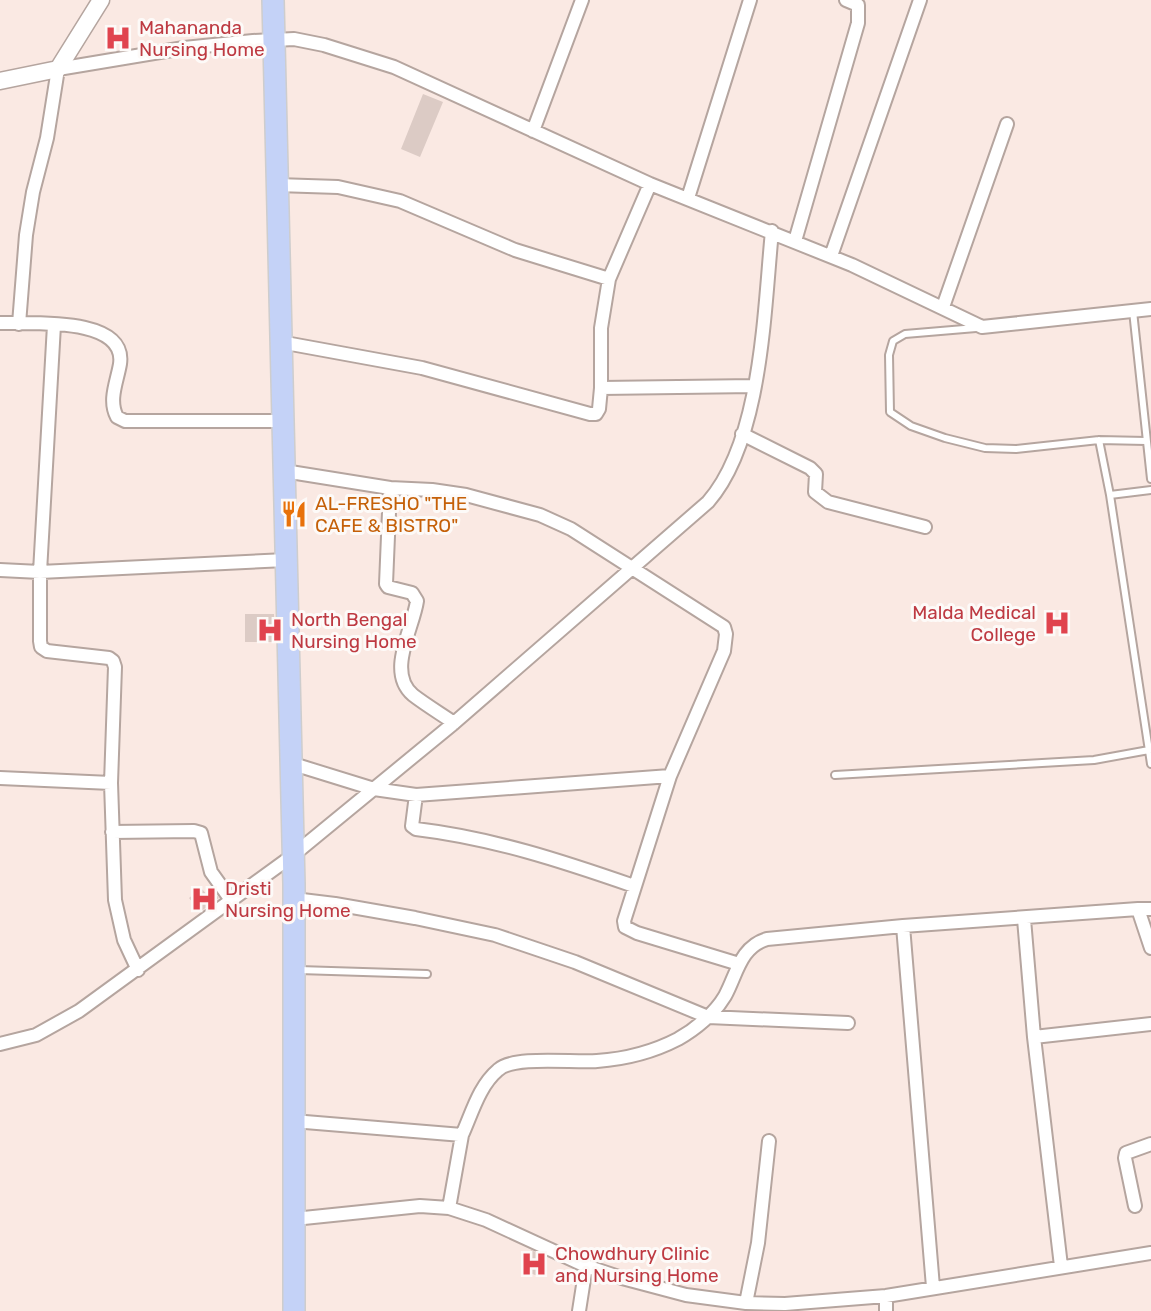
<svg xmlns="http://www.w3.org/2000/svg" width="1151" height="1311" font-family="Rubik,sans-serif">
<rect width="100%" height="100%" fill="#fae9e3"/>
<!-- building -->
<path fill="#dccbc5" d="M423 94 443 102 420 157 401 149Z
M245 614H274L275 642H245Z
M201 888 209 897 215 893 219 898 200 912 189 898Z
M531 1250 544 1256 538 1276 524 1271Z"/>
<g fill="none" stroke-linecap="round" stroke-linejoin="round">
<!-- service casing -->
<g stroke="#b5a59f" stroke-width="10">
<path id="service" d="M1133 311 1151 479
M976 328 905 334 893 341 889 355 890 412 911 426 945 438 985 448 1016 449 1099 440 1146 441
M1099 440 1110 495 1151 764
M1110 495 1151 490
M835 775 1094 760 1149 750
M299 970 427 974"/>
</g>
<!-- minor casing -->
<g stroke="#b5a59f" stroke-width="16">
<path id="minor" d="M533 131 582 0
M650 184 609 279 601 328V388L755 386
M277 185 338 187 400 201 515 250 609 279
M688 198 750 0
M795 241 858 23V5L846 0
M831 256 920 0
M943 307 1007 124
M0 323C30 324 127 316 120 364 117 382 108 400 117 417L125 421H283
M19 324 26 235 33 192 47 138 58 69 184 48 253 41 294 39 324 45 394 67 650 184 852 265 982 327 1151 309
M54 325 40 572V641L41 647 47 651 109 658 113 661 115 667 111 783 115 900 124 940 138 970
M280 342 422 368 590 414H596L599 409 601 388
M742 434 810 468 816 474 815 492 828 502 925 527
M284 471 390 488
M0 570 40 572 286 560
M454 723C441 714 426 705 413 695 386 672 413 629 417 601L412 593 388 587 386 584 390 488 432 490 466 495 540 515 571 529 724 627 726 634 724 651 670 776 624 921 625 927 637 933 739 964
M290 763 374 789 416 795 670 776
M0 778 111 783
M416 795 412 826 416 829C492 838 562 861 634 886
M112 832 194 831 201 833 211 872 231 900
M294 899 335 904 415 918 495 935 575 962 708 1017 848 1023
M1151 909H1138L1151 948
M1024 919 1034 1037
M903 926 933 1287
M0 1044 36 1035 79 1011 292 856 454 723 708 502C762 440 764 311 772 231
M293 1121 462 1135C472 1113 479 1086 498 1070 514 1055 574 1063 597 1061 625 1059 653 1052 678 1039 696 1029 715 1013 725 996 737 974 740 947 767 939L903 926 1138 909
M1135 1206 1125 1158 1126 1153 1151 1144
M449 1208 462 1135
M294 1219 420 1206 449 1208 486 1220 586 1266 622 1278 686 1295 746 1303 785 1304 886 1296 1151 1253
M1061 1266 1034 1037 1151 1024
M886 1296V1311
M746 1303 758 1243 769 1141
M579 1311 586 1266"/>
</g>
<!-- tertiary casing -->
<g stroke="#b5a59f" stroke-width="19">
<path id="tertiary" d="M0 81 58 69 101 0"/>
</g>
<!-- primary casing -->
<g stroke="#cecdcd" stroke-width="24">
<path id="primary" d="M273 0 294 884V1311"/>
</g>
<!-- service -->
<use href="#service" stroke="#fff" stroke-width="6"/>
<!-- minor -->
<use href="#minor" stroke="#fff" stroke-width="12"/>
<!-- tertiary -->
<use href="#tertiary" stroke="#fff" stroke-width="16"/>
<!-- primary -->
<use href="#primary" stroke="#c4d2f7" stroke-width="21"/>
</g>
<!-- icons -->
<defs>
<g id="hospital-bare" transform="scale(2.1)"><path d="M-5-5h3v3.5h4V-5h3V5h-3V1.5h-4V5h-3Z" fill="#e0444e" stroke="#fdfaf8" stroke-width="2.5" paint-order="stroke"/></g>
<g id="restaurant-bare" transform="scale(2.1)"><path d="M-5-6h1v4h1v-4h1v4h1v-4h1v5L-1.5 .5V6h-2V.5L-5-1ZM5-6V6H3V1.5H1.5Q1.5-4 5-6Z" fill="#e8710a" stroke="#fdfaf8" stroke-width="2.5" paint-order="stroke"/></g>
</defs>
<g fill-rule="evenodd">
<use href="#hospital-bare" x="118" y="38"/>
<use href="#restaurant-bare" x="294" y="514"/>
<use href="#hospital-bare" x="1057" y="623"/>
<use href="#hospital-bare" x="270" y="630"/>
<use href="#hospital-bare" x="204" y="899"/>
<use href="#hospital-bare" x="534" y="1264"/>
</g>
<g text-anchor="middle" stroke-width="6" stroke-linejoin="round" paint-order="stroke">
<!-- health labels -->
<g font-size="19" fill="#be3a42" stroke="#fdfaf8" text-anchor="start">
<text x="139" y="34">Mahananda<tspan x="139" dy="22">Nursing Home</tspan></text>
<text x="1036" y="619" text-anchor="end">Malda Medical<tspan x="1036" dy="22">College</tspan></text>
<text x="291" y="626">North Bengal<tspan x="291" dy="22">Nursing Home</tspan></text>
<text x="225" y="895">Dristi<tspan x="225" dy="22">Nursing Home</tspan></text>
<text x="555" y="1260">Chowdhury Clinic<tspan x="555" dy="22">and Nursing Home</tspan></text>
</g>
<!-- food labels -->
<g font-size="19" fill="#c56008" stroke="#fdfaf8" text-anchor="start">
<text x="315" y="510">AL-FRESHO "THE<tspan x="315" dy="22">CAFE &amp; BISTRO"</tspan></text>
</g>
</g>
</svg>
